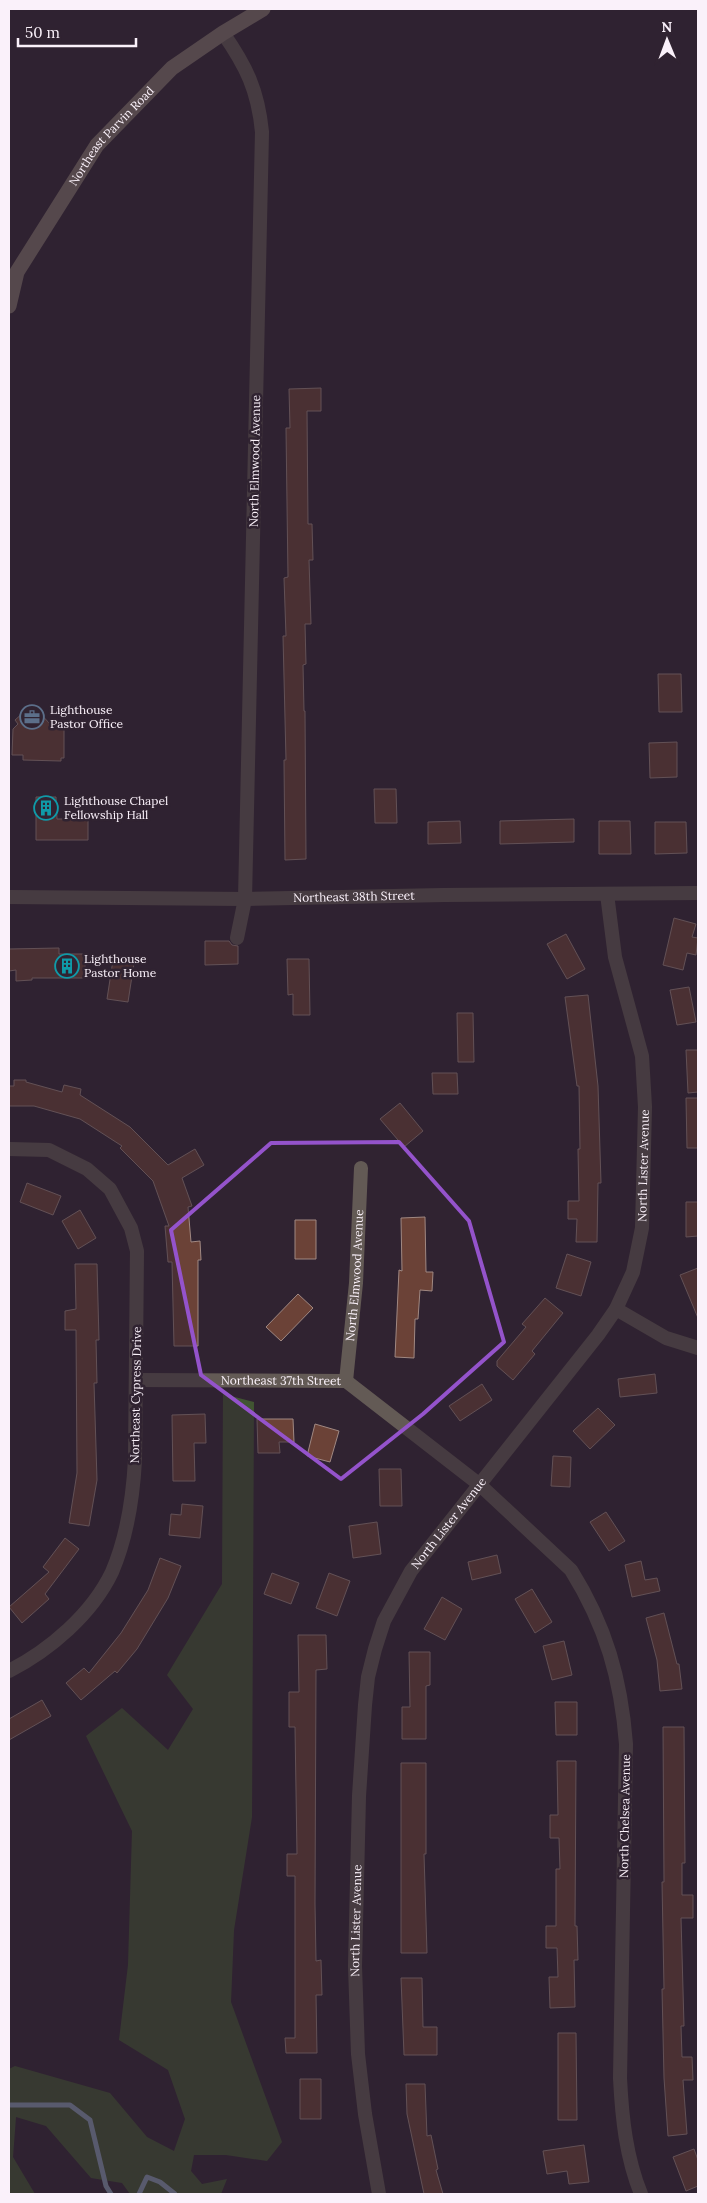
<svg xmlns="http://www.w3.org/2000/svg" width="707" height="2203" font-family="Lora,serif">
<rect width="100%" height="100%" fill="#302331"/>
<!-- forest -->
<path fill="#415532" d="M223 1394 254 1402 252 1817 234 1930 231 2002 282 2142 267 2161 226 2155H194L191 2171 202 2184 227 2179 221 2194H130L122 2183 91 2178 46 2126 16 2117 13 2157 35 2194H9V2069L15 2066 110 2093 147 2137 174 2151 185 2119 168 2070 119 2040 128 1965 132 1831 86 1736 122 1708 168 1750 193 1709 167 1675 222 1584Z"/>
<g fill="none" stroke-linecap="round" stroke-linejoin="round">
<!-- stream -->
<path stroke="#8b9eb6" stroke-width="5" d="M9 2105H70L90 2120 106 2186 111 2194
M139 2194 147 2177 160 2182 175 2194"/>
</g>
<!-- building -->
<path fill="#6b4237" stroke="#a08882" d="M321 388V411H307L308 524H312L313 560H309L311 624H305L306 664 303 665 304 711H305L306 859 285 860 284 760H286L283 636H286L284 578 288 577 286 428H290L289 389Z
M658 674H681L682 712H659Z
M32 705 53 727H64V758H61V761L23 760V755H12L13 729 18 724 15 720Z
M677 742V777L650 778 649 743Z
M374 789H396L397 823H375Z
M36 797H56L57 819H88V840H36Z
M574 819V842L500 844V821Z
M460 821 461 843 428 844V822Z
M599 821H630L631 854H599Z
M655 822H686L687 853 655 854Z
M674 918 696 924 692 937 698 938 696 955 687 953 683 970 663 965Z
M566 934 585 969 567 979 547 944Z
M205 941H229L232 945 238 946V964L205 965Z
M59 948V954H85V978H32V980L16 981V970L9 971V949Z
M287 959H309L310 1015H293V994L288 995Z
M113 960 134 963 128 1002 107 999Z
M689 987 696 1022 677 1025 670 990Z
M588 995 598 1086 601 1183H598L597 1242H576L577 1219H568V1201H579L578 1149H580L579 1086H577L565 997Z
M457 1013H473L474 1062H458Z
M686 1050H698V1092L688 1093Z
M432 1073H457L458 1094H433Z
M14 1080H26V1082L62 1092 64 1085 81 1089 80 1095 130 1127 168 1165 195 1149 204 1165 182 1178 192 1206 188 1207 191 1242 200 1241 201 1260H198V1346H174L172 1262H168L165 1226H169L153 1181 120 1148 122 1146 80 1119 34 1106H9V1086H14Z
M686 1098H698V1148H687Z
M400 1103 423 1131 404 1147 380 1119Z
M27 1183 61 1196 53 1215 20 1202Z
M686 1202H698V1236L686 1237Z
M80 1210 96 1238 78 1249 62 1221Z
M425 1217 426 1272H433L432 1291 420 1290 418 1319H415L414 1358 395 1357 399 1270 402 1271 401 1218Z
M295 1220H316V1259H295Z
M567 1254 591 1262 581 1296 556 1288Z
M75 1264H97L99 1340H96L97 1383H94L97 1480 89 1526 69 1523 77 1473 76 1330H65V1311L76 1309Z
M698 1268V1318L680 1275Z
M298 1294 313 1308 281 1341 266 1327Z
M545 1298 563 1313 532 1351 535 1354 513 1380 497 1366V1361L526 1327 522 1324Z
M655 1374 657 1393 620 1397 618 1379Z
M482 1384 492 1400 460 1421 449 1406Z
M598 1408 615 1425 590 1449 573 1431Z
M205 1414 206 1443H194L195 1481H173L172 1415Z
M257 1419H293L294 1442H279L280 1453H258Z
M315 1424 339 1431 330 1462 307 1456Z
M553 1456 571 1457 570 1487 551 1486Z
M379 1469H401L402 1506H380Z
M182 1504 203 1506 200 1538 169 1535 171 1514 181 1515Z
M606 1512 625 1541 609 1551 590 1522Z
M377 1522 381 1554 353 1558 349 1526Z
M65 1538 79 1549 45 1594 49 1599 22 1623 9 1607 49 1572 43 1567Z
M497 1555 501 1573 472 1580 468 1562Z
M160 1558 181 1566 168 1598 137 1649 117 1673 115 1671 81 1700 66 1683 84 1668 89 1673 121 1633 148 1590Z
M641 1561 645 1580 657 1578 660 1591 632 1597 625 1565Z
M272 1573 299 1583 291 1604 264 1594Z
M329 1573 350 1581 337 1616 316 1608Z
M532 1589 552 1622 535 1633 515 1599Z
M442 1597 462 1609 445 1640 424 1629Z
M664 1613 677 1664H679L682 1689 660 1691 657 1660 646 1618Z
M298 1635H326L327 1669 316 1670 315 1904 316 1961 321 1960 322 1995H316L317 2053H286L285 2038H295V1876H287V1854H297L295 1727H289V1692H299Z
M564 1641 572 1675 552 1680 543 1646Z
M409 1652H430V1685L426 1686V1739H402V1707H410Z
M42 1700 51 1716 9 1740V1719Z
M555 1702H577V1735H556Z
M663 1727H684L685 1863H682V1895H693V1918H681L684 2026H681L682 2057H692L693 2080H683L687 2134 668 2136 664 2078 662 1989H664L662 1882H664Z
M557 1761H576L575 1926H577L578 1960H574L575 2007 550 2008 549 1977H558L557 1948H546V1926H556V1869H560L559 1838H550V1815H558Z
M401 1763H426V1854H424L427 1953H401Z
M401 1978H422L423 2027H437V2055H404Z
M558 2033H576L577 2120H558Z
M300 2079H321V2119H300Z
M406 2084H425L427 2136 431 2135 438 2169 436 2170 443 2194H424L407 2114Z
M584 2145 589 2182 569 2184 567 2171 547 2174 543 2151Z
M694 2149 698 2160V2186L686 2191 673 2157Z"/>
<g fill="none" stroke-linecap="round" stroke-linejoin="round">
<!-- minor -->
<g stroke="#635a55" stroke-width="14">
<path d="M223 33C246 66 258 90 262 132L245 899 237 938"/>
<path id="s1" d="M9 897 245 899 444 895 698 893"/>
<path d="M9 1149 49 1150 87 1169 110 1189 131 1228 137 1251 135 1460C133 1497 127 1537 112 1572 92 1614 50 1650 9 1671"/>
<path d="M616 1309 666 1338 698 1348"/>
<path id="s2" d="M136 1380 346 1381 480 1485 571 1570C606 1626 621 1679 626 1744L620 2078C622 2118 626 2157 641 2194"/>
<path id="s3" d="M346 1381 356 1283 361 1168"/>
<path id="s4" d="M379 2194 365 2114 358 2054 355 1966 359 1796 365 1705 368 1677 375 1649 384 1621 411 1571 598 1335 616 1309 633 1272 642 1228 645 1107 642 1056 615 957 607 894"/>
</g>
<!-- secondary -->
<path stroke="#83766e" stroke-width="15" id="s5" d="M9 306 17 272 97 145 172 68 223 33 263 9"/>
</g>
<!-- marked area -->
<path d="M0 0H707V2203H0ZM399 1142 469 1221 504 1342 423 1414 341 1479 201 1375 171 1230 271 1143Z" fill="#302331" fill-opacity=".55" fill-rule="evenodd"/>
<path fill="none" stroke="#9453cb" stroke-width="4" stroke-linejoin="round" d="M399 1142 469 1221 504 1342 423 1414 341 1479 201 1375 171 1230 271 1143Z"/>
<!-- icons -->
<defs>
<g id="office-ring" transform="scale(1.25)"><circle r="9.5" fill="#302331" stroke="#5c6f8a" stroke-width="1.5"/><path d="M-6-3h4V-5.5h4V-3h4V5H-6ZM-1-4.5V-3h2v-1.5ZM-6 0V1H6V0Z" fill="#5c6f8a"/></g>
<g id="building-ring" transform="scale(1.25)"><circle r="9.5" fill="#302331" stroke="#0f9aa8" stroke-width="1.5"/><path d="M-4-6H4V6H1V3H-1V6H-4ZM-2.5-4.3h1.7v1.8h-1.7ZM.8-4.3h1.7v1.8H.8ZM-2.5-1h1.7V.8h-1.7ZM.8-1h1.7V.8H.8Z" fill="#0f9aa8"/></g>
</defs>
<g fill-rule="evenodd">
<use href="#office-ring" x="32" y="717"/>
<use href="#building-ring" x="46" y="808"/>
<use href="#building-ring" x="67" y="966"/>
</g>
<g text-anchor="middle" stroke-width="5" stroke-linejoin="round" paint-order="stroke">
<!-- street labels -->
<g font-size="12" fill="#faf1fa" stroke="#302331">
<text dy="4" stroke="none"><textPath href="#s5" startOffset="201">Northeast Parvin Road</textPath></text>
<text transform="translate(255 461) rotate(-89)" y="4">North Elmwood Avenue</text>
<text dy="4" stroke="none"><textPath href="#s1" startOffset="345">Northeast 38th Street</textPath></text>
<text dy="4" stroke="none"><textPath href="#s4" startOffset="1115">North Lister Avenue</textPath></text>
<text dy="4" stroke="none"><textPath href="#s3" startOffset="106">North Elmwood Avenue</textPath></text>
<text dy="4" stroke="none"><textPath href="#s2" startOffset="145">Northeast 37th Street</textPath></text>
<text transform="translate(136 1395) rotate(-89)" y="4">Northeast Cypress Drive</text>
<text dy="4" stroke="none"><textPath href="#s4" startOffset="695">North Lister Avenue</textPath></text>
<text transform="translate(625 1816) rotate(-89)" y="4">North Chelsea Avenue</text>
<text dy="4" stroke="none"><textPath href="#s4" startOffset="275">North Lister Avenue</textPath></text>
</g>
<!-- poi labels -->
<g font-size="12" fill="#faf1fa" stroke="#302331" text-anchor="start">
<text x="50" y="714">Lighthouse<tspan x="50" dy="14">Pastor Office</tspan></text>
<text x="64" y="805">Lighthouse Chapel<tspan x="64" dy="14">Fellowship Hall</tspan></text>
<text x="84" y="963">Lighthouse<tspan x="84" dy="14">Pastor Home</tspan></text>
</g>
</g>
<!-- border -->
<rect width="707" height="2203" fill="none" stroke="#faf1fa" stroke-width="20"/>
<!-- north arrow -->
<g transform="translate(667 40) rotate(359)" stroke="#302331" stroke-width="4" paint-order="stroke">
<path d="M0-4L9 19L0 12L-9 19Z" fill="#faf1fa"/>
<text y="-8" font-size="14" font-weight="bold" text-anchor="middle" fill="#faf1fa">N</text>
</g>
<!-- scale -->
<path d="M18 38v8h118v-8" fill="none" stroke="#faf1fa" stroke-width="2.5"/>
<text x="25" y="38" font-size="15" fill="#faf1fa" stroke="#302331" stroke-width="4" paint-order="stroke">50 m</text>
</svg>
